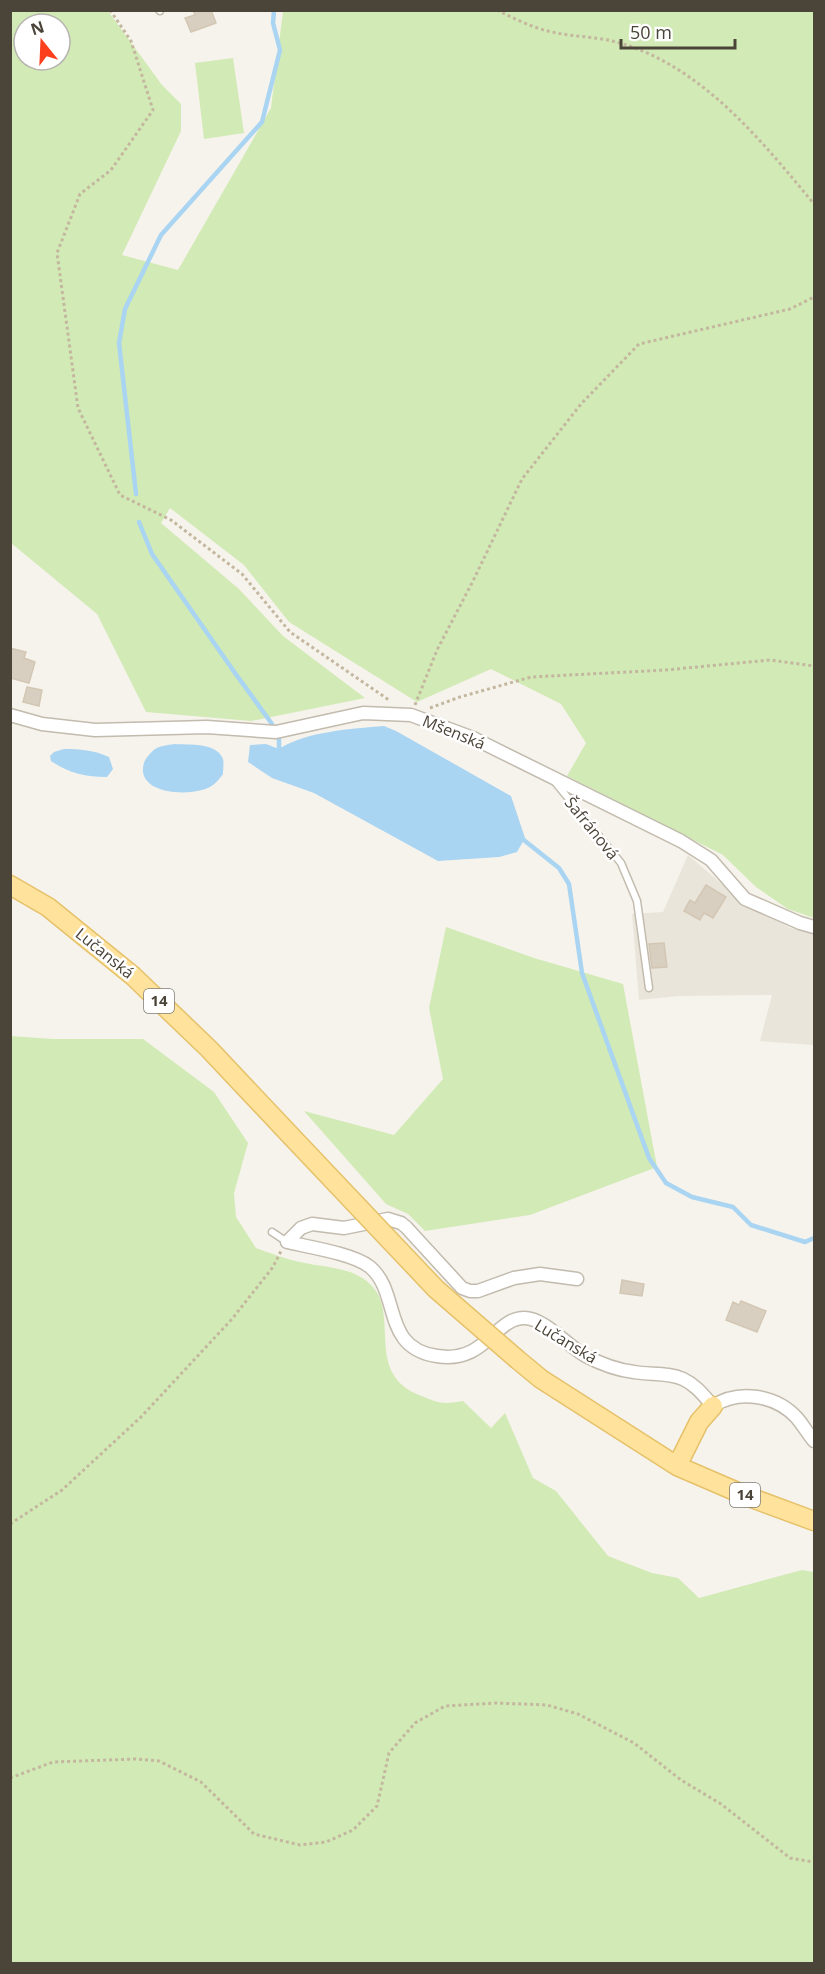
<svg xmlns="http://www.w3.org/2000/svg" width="825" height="1974" font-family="'Open Sans',sans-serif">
<rect width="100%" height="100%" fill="#f6f3ec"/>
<!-- residential -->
<path fill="#eae5da" d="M688 855 743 902 790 928 814 933V1045L760 1041 772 995 679 996 639 1000 632 914 663 912Z"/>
<!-- green -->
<path fill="#d2eab5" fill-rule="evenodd" d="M10 11H108L162 85 181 104V131L122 255 178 270 271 108 283 11H814V918L788 909 756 887 723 855 567 776 586 743 561 704 491 669 417 702 289 622 244 565 170 508 161 523 239 589 283 636 365 698 251 721 146 712 97 614 11 543ZM24 24H60V60H24Z
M233 58 244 133 204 139 195 63Z
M446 927 534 958 623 984 657 1167 530 1215 425 1231 408 1214 386 1204 304 1111 394 1135 443 1079 429 1008Z
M10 1036 53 1039H143L214 1092 248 1143 234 1193 236 1217 256 1248C270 1253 285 1259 300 1262 325 1268 354 1266 373 1287 399 1317 365 1373 419 1395 439 1403 441 1405 463 1401L491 1428 505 1413 533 1478 556 1491 608 1556 652 1573 678 1578 699 1598 802 1570 814 1572V1963H11Z"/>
<!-- water -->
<path fill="#a9d4f2" d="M384 726 396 731 511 796 525 838 517 852 499 857 438 861 314 793 272 778 248 762 250 745 266 744 279 749C307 731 351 729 384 726Z
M174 744C188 745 217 742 223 759 224 763 223 770 223 774 220 778 217 782 213 785 196 798 134 796 144 763 145 759 151 752 155 749 160 746 168 745 174 744Z
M64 749C80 749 94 750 109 757L113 769 107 777C86 777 68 773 51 761L50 756 54 752Z"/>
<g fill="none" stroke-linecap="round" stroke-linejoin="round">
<!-- stream -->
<path stroke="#a9d4f2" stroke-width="4.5" d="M136 494 119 343 125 309 161 235 262 122 280 50 273 23 274 10
M139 522 152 554 235 673 272 724
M279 738V749L283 750
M520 837 559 868 569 884 582 973 649 1158 666 1183 692 1197 733 1207 751 1225 805 1242 814 1238"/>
</g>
<!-- building -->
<path fill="#d8cfc1" stroke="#d3c7b4" stroke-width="1.5" d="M193 10H211L216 23 191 32 185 18 195 15Z
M10 648 26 652 24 658 35 662 29 683 10 678Z
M27 687 42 690 39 706 23 702Z
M706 885 726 897 713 918 704 913 700 920 684 911 690 900 695 903Z
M664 943 667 967 652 968 649 944Z
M622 1280 644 1284 642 1296 620 1293Z
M741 1301 766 1311 757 1332 726 1320 733 1302 739 1305Z"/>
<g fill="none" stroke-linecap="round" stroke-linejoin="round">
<!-- lane casing -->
<g stroke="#c2bbae" stroke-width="9">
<path id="lane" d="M159 10 160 11
M555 782 621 863 637 901 649 988
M272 1232 287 1242"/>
</g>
<!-- street casing -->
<g stroke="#c2bbae" stroke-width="15">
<path id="street" d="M10 715 42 724 95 730 207 727 276 732 363 713 411 715 473 738 681 841 711 860 745 899 800 923 814 927
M577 1279 540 1274 514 1278 478 1291H470L462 1288 406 1227 401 1223 388 1219 344 1228 312 1224 301 1228 287 1242C309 1247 354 1254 370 1267 401 1293 381 1348 437 1356 486 1364 495 1317 525 1318 546 1319 567 1346 586 1356 601 1364 617 1370 634 1372 650 1375 668 1372 683 1379 696 1385 704 1396 713 1406 739 1389 776 1395 797 1418 803 1425 808 1434 814 1441"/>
</g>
<!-- primary casing -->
<g stroke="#e6c16a" stroke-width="21">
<path id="primary" d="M10 885 48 907 133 976 209 1049 291 1136
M518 1360 541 1379 677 1466 749 1497 814 1521
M677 1466 699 1422 713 1406"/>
</g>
<!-- path -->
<path stroke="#c4b79f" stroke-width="3" stroke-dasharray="3 3" stroke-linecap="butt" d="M110 10 131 41 153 110 111 170 80 194 57 253 78 408 120 495 171 520 242 574 290 632 389 700
M497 10C513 18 531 27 548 31 570 37 594 36 616 42 700 64 761 140 814 204
M415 705 437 650 473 581 522 479 581 404 639 344 790 309 814 297
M430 708 460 697 531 677 666 670 770 660 814 666
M10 1524 62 1490 141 1417 232 1319 273 1267 281 1251
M10 1778 53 1762 136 1759 159 1761 201 1782 254 1834 300 1845 326 1842 353 1830 377 1806 389 1753 415 1723 445 1706 496 1703 547 1705 578 1714 634 1743 681 1780 721 1804 790 1858 814 1862"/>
<!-- lane -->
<use href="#lane" stroke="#fff" stroke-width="6"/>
<!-- street -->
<use href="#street" stroke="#fff" stroke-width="12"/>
<!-- primary -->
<use href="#primary" stroke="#ffe39c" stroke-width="18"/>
<!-- primary-bridge casing -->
<g stroke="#e6c16a" stroke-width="21" stroke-linecap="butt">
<path id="primary-bridge" d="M291 1136 436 1289 518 1360"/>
</g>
<!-- primary-bridge -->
<use href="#primary-bridge" stroke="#ffe39c" stroke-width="18"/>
</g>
<g text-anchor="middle" stroke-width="5" stroke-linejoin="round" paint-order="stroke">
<!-- shield labels -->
<g fill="#fff" stroke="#817c74" stroke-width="1.5">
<rect x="144" y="989" width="30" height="24" rx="4.5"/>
<rect x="730" y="1483" width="30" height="24" rx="4.5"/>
</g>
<g font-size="15" font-weight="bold" fill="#4b4439">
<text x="159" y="1006">14</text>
<text x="745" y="1500">14</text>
</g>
<!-- street labels -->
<g font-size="16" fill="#4b4439" stroke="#fff">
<text transform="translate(454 732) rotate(22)" y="6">Mšenská</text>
<text transform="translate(592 828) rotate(51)" y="6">Šafránová</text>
<text transform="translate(105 953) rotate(39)" y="6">Lučanská</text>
<text transform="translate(566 1341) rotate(31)" y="6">Lučanská</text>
</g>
</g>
<!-- border -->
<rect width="825" height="1974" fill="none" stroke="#4b4439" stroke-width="24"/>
<!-- north arrow -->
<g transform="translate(42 42) rotate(342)"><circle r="28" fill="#ffffff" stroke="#b7b4b0" stroke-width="1.5"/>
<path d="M0-4.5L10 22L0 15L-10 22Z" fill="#fc3f1d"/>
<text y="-9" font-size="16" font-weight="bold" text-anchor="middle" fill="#4b4439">N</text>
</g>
<!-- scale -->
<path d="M621 39v9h114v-9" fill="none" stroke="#4b4439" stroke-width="3"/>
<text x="630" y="39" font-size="18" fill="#4b4439" stroke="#ffffff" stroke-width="4.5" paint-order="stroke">50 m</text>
</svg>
